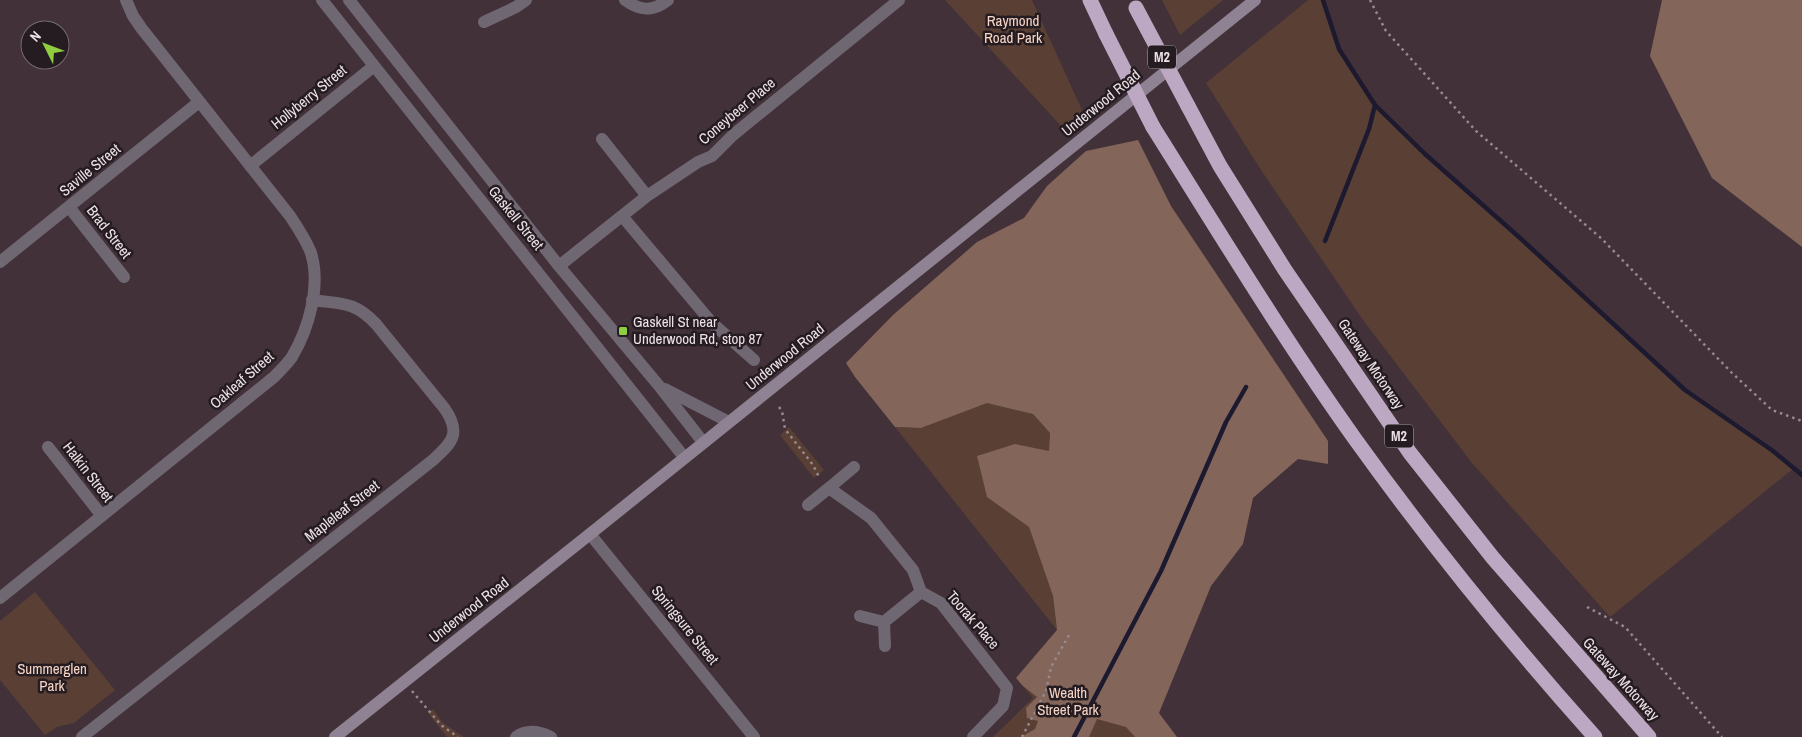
<svg xmlns="http://www.w3.org/2000/svg" width="1802" height="737" font-family="'Archivo Narrow',sans-serif">
<rect width="100%" height="100%" fill="#43313a"/>
<!-- green -->
<path fill="#593f34" d="M945 0H1032L1087 121 1062 127Z
M1162 0H1223L1180 35Z
M1308 0H1323L1339 49 1375 105 1425 154 1519 237 1685 390 1773 451 1794 468 1610 617 1472 463 1363 320 1261 170 1206 83Z
M987 402 1033 414 1050 433 1049 452 1015 444 987 496 1029 527 1053 596 1057 630 1135 737H993L1033 698 1016 678 1057 630 895 427 921 428Z
M789 427 824 470 814 478 780 435Z
M35 592 115 690 74 723 57 727 45 735 0 680V621Z
M433 709 442 722 464 737H447L428 713Z"/>
<!-- forest -->
<path fill="#836559" d="M1662 0H1802V247L1712 178 1650 56Z
M1138 140 1171 206 1328 441V464L1298 459 1253 498 1243 544 1211 586 1159 713 1177 737H1135L1126 727 1097 719 1089 737H1021L1035 729 1038 721 1027 718 1026 708 1037 697 1023 686 1016 678 1057 630 1053 596 1029 527 987 497 977 456 1015 444 1049 451 1050 433 1033 414 987 403 921 428 895 427 855 377 846 363 893 315 977 242 1024 218 1047 186 1086 151Z"/>
<g fill="none" stroke-linecap="round" stroke-linejoin="round">
<!-- stream -->
<path stroke="#1d1a30" stroke-width="4.5" d="M1323 0 1339 49 1375 105 1425 154 1519 237 1685 390 1773 451 1802 475
M1325 241 1369 129 1375 105
M1074 737 1161 571 1226 422 1246 387"/>
<!-- path -->
<path stroke="#988991" stroke-width="2.5" stroke-dasharray="2.5 4" stroke-linecap="butt" d="M1370 0 1386 31 1476 131 1602 239 1732 373 1772 410 1802 421
M779 407 782 411 785 429 813 465 820 479
M1587 607 1625 627 1722 737
M412 691 441 725 458 737
M1022 737 1046 691 1051 667 1069 635"/>
<!-- minor -->
<path stroke="#6f6772" stroke-width="12" d="M625 0C640 11 653 12 668 0
M484 22 516 7 526 0
M602 139 647 196
M250 166 374 66
M69 207 124 277
M622 216 712 323 754 360
M0 262 199 102
M559 266 647 196 698 162 712 156 733 135 899 0
M48 447 102 516
M829 488 854 467
M808 505 829 488 871 518 913 570 921 592 941 603 1007 688 1003 706 973 737
M590 534 754 737
M0 598 274 377C280 371 287 364 292 357 309 328 321 286 311 253 306 240 298 228 290 216L142 29 133 16 126 0
M860 616 884 622
M884 622 921 592
M884 622 885 646
M82 737 433 460C453 442 461 433 445 409L376 324C354 301 342 304 312 300
M516 737C527 729 539 731 551 737"/>
<!-- tertiary -->
<path stroke="#6f6772" stroke-width="12" d="M322 0 684 457
M349 0 559 266 660 387 703 442
M665 389 729 422"/>
<!-- secondary -->
<path stroke="#8e8293" stroke-width="12" d="M335 737 590 534 1255 0"/>
<!-- motorway -->
<path stroke="#bca8c2" stroke-width="15" d="M1090 0 1106 34
M1188 106 1220 166 1285 270 1410 453 1493 558 1649 737
M1153 127C1219 232 1283 338 1355 439 1429 542 1510 642 1595 737"/>
<!-- motorway-bridge -->
<path stroke="#bca8c2" stroke-width="15" d="M1136 8 1188 106
M1106 34 1153 127"/>
</g>
<!-- markers -->
<rect fill="#90cd41" stroke="#241c20" stroke-width="2" x="618" y="326" width="10" height="10" rx="2.5"/>
<g text-anchor="middle" stroke-width="5" stroke-linejoin="round" paint-order="stroke">
<!-- shield labels -->
<g fill="#241c20" stroke="#b1a6ab" stroke-width="1">
<rect x="1148" y="45.5" width="28" height="23" rx="4"/>
<rect x="1385" y="424.5" width="28" height="23" rx="4"/>
</g>
<g font-size="14" font-weight="bold" fill="#ede1e7">
<text x="1162" y="62">M2</text>
<text x="1399" y="441">M2</text>
</g>
<!-- park labels -->
<g font-size="15" fill="#f7d5c6" stroke="#241c20">
<text x="1013" y="26">Raymond<tspan x="1013" dy="17">Road Park</tspan></text>
<text x="52" y="674">Summerglen<tspan x="52" dy="17">Park</tspan></text>
<text x="1068" y="698">Wealth<tspan x="1068" dy="17">Street Park</tspan></text>
</g>
<!-- street labels -->
<g font-size="15" fill="#ede1e7" stroke="#241c20">
<text transform="translate(309 97) rotate(-39)" y="5">Hollyberry Street</text>
<text transform="translate(1101 103) rotate(-39)" y="5">Underwood Road</text>
<text transform="translate(737 111) rotate(-40)" y="5">Coneybeer Place</text>
<text transform="translate(90 170) rotate(-39)" y="5">Saville Street</text>
<text transform="translate(516 218) rotate(51)" y="5">Gaskell Street</text>
<text transform="translate(109 232) rotate(52)" y="5">Brad Street</text>
<text transform="translate(785 357) rotate(-39)" y="5">Underwood Road</text>
<text transform="translate(1371 364) rotate(56)" y="5">Gateway Motorway</text>
<text transform="translate(242 380) rotate(-41)" y="5">Oakleaf Street</text>
<text transform="translate(88 472) rotate(52)" y="5">Halkin Street</text>
<text transform="translate(342 511) rotate(-38)" y="5">Mapleleaf Street</text>
<text transform="translate(469 610) rotate(-38)" y="5">Underwood Road</text>
<text transform="translate(973 620) rotate(49)" y="5">Toorak Place</text>
<text transform="translate(685 625) rotate(51)" y="5">Springsure Street</text>
<text transform="translate(1621 679) rotate(48)" y="5">Gateway Motorway</text>
</g>
<!-- poi labels -->
<g font-size="15" fill="#ede1e7" stroke="#241c20" text-anchor="start">
<text x="633" y="327">Gaskell St near<tspan x="633" dy="17">Underwood Rd, stop 87</tspan></text>
</g>
</g>
<!-- north arrow -->
<g transform="translate(45 45) rotate(312)"><circle r="24" fill="#241c20" stroke="#746b70"/>
<path d="M0-4L9 19L0 12L-9 19Z" fill="#90cd41"/>
<text y="-8" font-size="14" font-weight="bold" text-anchor="middle" fill="#ede1e7">N</text>
</g>
</svg>
